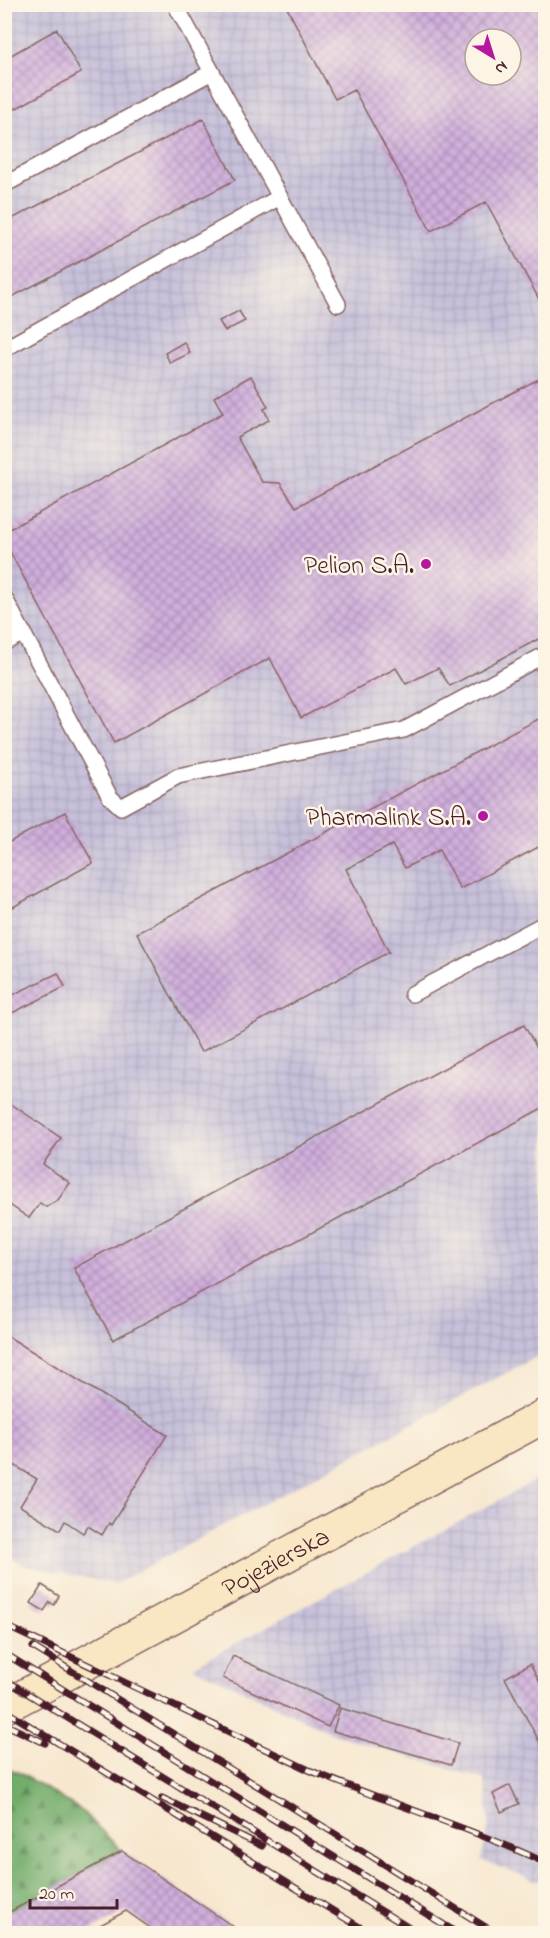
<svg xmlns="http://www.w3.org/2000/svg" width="550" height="1938" font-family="'Indie Flower',sans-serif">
<defs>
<pattern id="industrial-grid" width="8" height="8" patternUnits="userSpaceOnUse" patternTransform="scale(1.5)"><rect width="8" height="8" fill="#c6c0da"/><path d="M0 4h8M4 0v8" fill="none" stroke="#aca5bb"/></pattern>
<pattern id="forest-firs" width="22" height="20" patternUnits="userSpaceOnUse" patternTransform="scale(1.5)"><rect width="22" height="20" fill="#72ac6b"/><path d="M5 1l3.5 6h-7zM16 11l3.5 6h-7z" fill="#608b58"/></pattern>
<pattern id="building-cross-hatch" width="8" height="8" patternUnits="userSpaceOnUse" patternTransform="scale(1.5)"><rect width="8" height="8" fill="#d0afdd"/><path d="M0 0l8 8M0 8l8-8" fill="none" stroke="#ab8eb3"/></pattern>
</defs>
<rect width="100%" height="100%" fill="#fcf5e5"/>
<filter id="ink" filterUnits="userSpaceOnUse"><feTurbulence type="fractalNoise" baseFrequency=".0167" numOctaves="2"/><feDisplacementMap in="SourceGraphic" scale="12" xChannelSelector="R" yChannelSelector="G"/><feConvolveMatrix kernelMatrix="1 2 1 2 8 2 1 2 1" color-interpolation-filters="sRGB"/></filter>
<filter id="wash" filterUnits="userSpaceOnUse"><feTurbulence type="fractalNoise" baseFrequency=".008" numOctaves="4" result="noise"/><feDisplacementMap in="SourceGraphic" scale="24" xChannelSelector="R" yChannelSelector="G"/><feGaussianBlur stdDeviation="1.35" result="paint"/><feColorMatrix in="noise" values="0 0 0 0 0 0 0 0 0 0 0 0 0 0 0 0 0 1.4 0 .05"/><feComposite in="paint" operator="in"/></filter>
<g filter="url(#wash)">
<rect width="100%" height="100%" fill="#f7e7cf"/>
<!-- industrial -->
<path fill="url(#industrial-grid)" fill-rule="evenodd" d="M4 5H545V1352L115 1584 23 1565 5 1553ZM475 39H511V75H475Z
M545 1475V1884L481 1860 489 1824 485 1780 334 1734 193 1667Z"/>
<!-- forest -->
<path fill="url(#forest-firs)" stroke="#5e664b" stroke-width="1.5" d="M5 1768 20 1773 81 1810 122 1851 5 1915Z"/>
<g id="blocks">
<!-- building -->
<path fill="url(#building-cross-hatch)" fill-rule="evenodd" d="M285 4H546V312L486 202 431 231 354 90 335 99ZM475 39H511V75H475Z
M57 29 81 73 4 115V59Z
M203 119 235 180 4 301V223Z
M239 311 245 321 225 331 219 321Z
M184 342 190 353 170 363 165 353Z
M546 375V635L450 686 438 668 406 684 396 668 301 718 270 658 114 743 4 541V532L223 413 214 397 251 376 268 407 264 409 269 420 237 437 262 482 280 483 296 507Z
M546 715V843L460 889 439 850 405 868 392 845 346 869 389 952 201 1052 137 933Z
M65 812 93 863 4 912V845Z
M58 973 65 987 4 1017V999Z
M524 1025 546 1065V1106L113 1340 74 1268Z
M4 1099 61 1138 43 1164 70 1183 58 1200 46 1207 40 1203 29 1218 4 1201Z
M4 1334 167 1435 111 1525 109 1523 102 1535 88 1526 83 1533 65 1521 60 1530 20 1506 37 1479 4 1459Z
M42 1585 59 1596 54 1605 50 1602 44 1611 31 1603Z
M233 1656 339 1705 328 1727 223 1678Z
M530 1664 546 1693V1754L505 1678Z
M340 1708 458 1743 451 1765 333 1731Z
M510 1785 519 1804 501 1812 493 1794Z
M122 1851 244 1934H159L126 1911 84 1934H4V1915Z"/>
</g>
</g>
<g filter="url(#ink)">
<use href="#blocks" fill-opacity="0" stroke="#876564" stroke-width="1.5"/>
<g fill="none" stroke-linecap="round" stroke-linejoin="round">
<!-- lane casing -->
<g stroke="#876564" stroke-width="18">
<path id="lane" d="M175 4 338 304
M4 185 212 72
M4 349 280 197
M4 597 110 797 121 807 178 776 404 730 546 654
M4 643 24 633
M412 994 546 923"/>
</g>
<!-- secondary casing -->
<g stroke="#876564" stroke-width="36">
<g id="secondary">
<path id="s1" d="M4 1707 546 1415"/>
</g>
</g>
<!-- lane -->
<use href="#lane" stroke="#fff" stroke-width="15"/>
<!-- secondary -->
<use href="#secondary" stroke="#f9e7c3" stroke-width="33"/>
<!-- rail casing -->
<g stroke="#4a1f2b" stroke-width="7">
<path id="rail" d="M4 1625 309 1770C387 1803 469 1827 546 1863
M33 1647 497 1934
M4 1653 459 1934
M4 1679 419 1934
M4 1710 371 1934
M4 1724 45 1743
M162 1798 262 1846"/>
</g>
<!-- rail -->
<use href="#rail" stroke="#fcf5e5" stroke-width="4.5" stroke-dasharray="14" stroke-linecap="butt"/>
</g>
</g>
<!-- markers -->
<g fill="#b5179e" stroke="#fcf5e5" stroke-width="2">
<circle cx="426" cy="564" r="6"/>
<circle cx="483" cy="816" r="6"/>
</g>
<g text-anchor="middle" stroke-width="5" stroke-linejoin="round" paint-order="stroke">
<!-- poi labels -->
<g font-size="26" fill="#4a1f2b" stroke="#fcf5e5" text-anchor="end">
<text x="414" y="573">Pelion S.A.</text>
<text x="471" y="825">Pharmalink S.A.</text>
</g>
<!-- street labels -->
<g font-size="26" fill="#4a1f2b" stroke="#fcf5e5">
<text dy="9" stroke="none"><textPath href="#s1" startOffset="308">Pojezierska</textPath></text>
</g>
</g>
<!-- margin -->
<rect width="550" height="1938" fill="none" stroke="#fcf5e5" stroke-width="24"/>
<!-- north arrow -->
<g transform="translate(493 57) rotate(142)"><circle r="28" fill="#fcf5e5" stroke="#b59f9b" stroke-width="1.5"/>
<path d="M0-4.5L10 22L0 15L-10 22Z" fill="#b5179e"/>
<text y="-9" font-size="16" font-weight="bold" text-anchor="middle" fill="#4a1f2b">N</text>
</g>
<!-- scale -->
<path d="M30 1899v9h87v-9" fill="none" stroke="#4a1f2b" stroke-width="3"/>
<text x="39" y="1899" font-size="18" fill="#4a1f2b" stroke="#fcf5e5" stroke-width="4.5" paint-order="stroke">20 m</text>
</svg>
